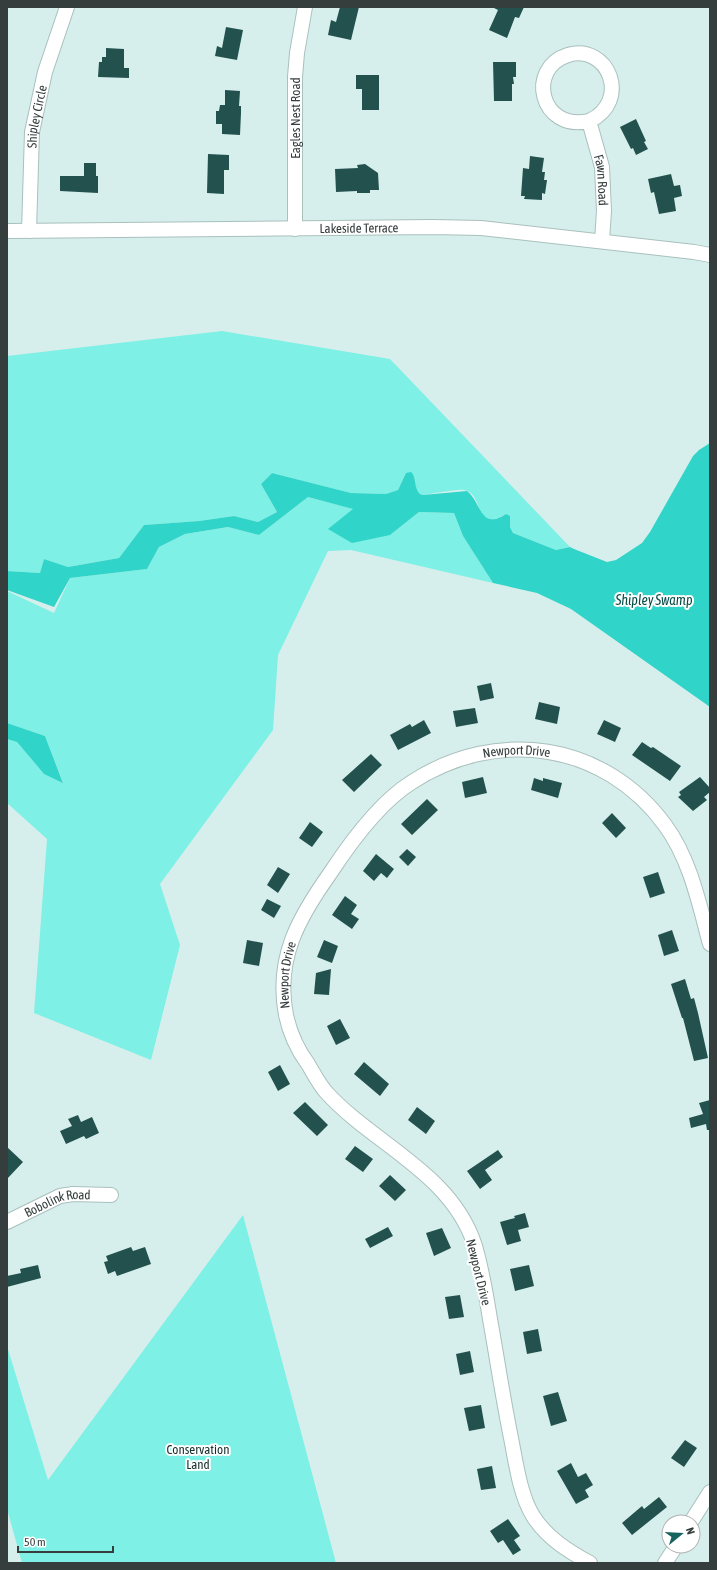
<svg xmlns="http://www.w3.org/2000/svg" width="717" height="1570" font-family="'Asap Condensed',sans-serif">
<rect width="100%" height="100%" fill="#d7efec"/>
<!-- green -->
<path fill="#7ef0e5" d="M222 331 390 359 570 547 556 550 513 533 510 527V519L506 514C473 533 485 494 464 490 457 489 432 494 423 495 415 492 415 484 414 476L406 473 398 490 386 494 351 493 272 473 261 484 277 512 258 522 234 516 199 521 144 525 119 558 68 567 44 559 40 573 7 571V356Z
M308 497 354 509 390 535 419 512 454 513 463 536 493 583 351 550 328 551 278 655 273 730 160 884 180 945 151 1060 34 1013 47 839 7 803V739L17 742 44 774 63 782 45 736 7 723V591L54 613 70 578 147 569 159 547 185 534 228 527 259 535Z
M243 1215 336 1563H22L7 1509V1346L48 1480Z"/>
<!-- water -->
<path fill="#31d4c8" d="M710 443V707L571 609 537 593 493 583 463 536 454 513 419 512 390 535 352 543 328 529 353 509 308 497 259 535 228 527 185 534 159 547 147 569 70 578 54 607 7 590V571L40 573 44 559 68 567 119 558 144 525 199 521 234 516 258 522 277 512 261 484 272 473 351 493 386 494 398 490 406 473 411 472C417 477 413 487 420 494L423 495 467 491C482 503 480 531 506 514L510 516V527L513 533 556 550 570 547 574 549 607 562 616 560 642 543 650 532 693 456 699 450Z
M7 723 45 736 63 783 44 774 17 742 7 739Z"/>
<!-- building -->
<path fill="#23524e" d="M340 7H359L351 40 328 35 331 20 336 22Z
M492 7H524L519 18 515 17 507 38 489 30 498 10Z
M226 27 243 30 237 60 215 56 217 46 222 48Z
M106 48 124 49V68H129V78L98 77 99 62H102V57H106Z
M493 62H516V77H513L514 84H512V101H494Z
M356 75H379V110H362V89H356Z
M225 90 240 91 239 106H241V113L240 135 222 134V124H216V111H219L220 105H225Z
M636 119 646 141 644 142 648 149 636 155 633 148 631 149 620 127Z
M208 154 229 155V170H224V194L207 193Z
M530 156 544 158 542 172H545L544 180H547L545 194 542 193V200L524 199 525 196H521L523 168 529 169Z
M84 163H96V176H98V193L60 191V176H84Z
M365 164 378 173 379 190H370V193H357V191L336 192 335 169 358 168 357 165Z
M671 174 674 186 680 185 682 196 674 198 676 211 659 214 654 192 651 193 648 179Z
M491 683 494 698 480 701 477 686Z
M539 702 560 707 557 724 535 719Z
M475 708 478 723 456 727 453 711Z
M424 720 431 733 398 750 390 735 410 724 412 727Z
M604 720 621 728 615 742 597 734Z
M642 742 651 748 653 747 681 766 670 781 632 755Z
M371 754 382 765 354 792 342 780Z
M483 777 487 793 465 798 462 782Z
M700 777 710 788V792L704 797 707 800 693 811 678 797 681 795 679 792Z
M534 778 543 781V778L562 783 558 798 531 790Z
M427 799 438 810 412 835 401 824Z
M612 813 626 828 616 838 602 823Z
M310 822 323 832 312 847 299 838Z
M407 849 416 857 408 866 399 857Z
M376 854 394 869 387 878 381 873 374 881 363 871Z
M278 867 290 874 278 893 267 885Z
M658 872 665 893 650 898 643 877Z
M345 896 357 905 351 914 359 919 352 929 332 915Z
M267 899 281 906 274 918 261 910Z
M672 930 679 951 664 956 658 935Z
M247 940 263 943 259 966 243 963Z
M324 940 338 946 332 963 317 957Z
M331 969 329 995 314 994 316 973Z
M685 979 691 999 694 998 698 1013 708 1058 694 1061 683 1018H682L671 984Z
M340 1019 350 1038 336 1045 327 1026Z
M364 1062 389 1084 380 1096 354 1074Z
M280 1065 290 1084 278 1091 268 1072Z
M710 1100V1130H707L706 1124 691 1128 689 1118 703 1114 699 1103Z
M305 1102 328 1125 317 1136 293 1113Z
M417 1107 435 1121 426 1134 408 1120Z
M78 1115 81 1122 92 1117 99 1133 86 1139 84 1136 66 1144 60 1131 72 1126 68 1119Z
M355 1146 373 1159 363 1172 345 1159Z
M7 1147 23 1162 7 1179Z
M498 1150 503 1157 485 1170 492 1180 480 1189 467 1171Z
M390 1175 406 1190 395 1201 379 1186Z
M525 1213 529 1227 518 1230 521 1241 507 1245 500 1222 515 1218 514 1216Z
M388 1227 393 1236 370 1248 365 1239Z
M442 1228 451 1248 434 1256 426 1233Z
M131 1247 133 1251 145 1247 151 1264 117 1276 115 1271 108 1274 104 1262 108 1261 106 1256Z
M38 1265 41 1278 7 1287V1276L21 1273 20 1269Z
M529 1265 534 1286 515 1291 510 1269Z
M460 1295 464 1317 449 1319 445 1297Z
M538 1329 542 1351 527 1354 523 1332Z
M470 1351 474 1372 460 1375 456 1354Z
M558 1392 567 1421 551 1426 543 1396Z
M481 1405 485 1428 469 1431 464 1408Z
M685 1440 697 1448 684 1467 671 1458Z
M571 1463 578 1477 586 1473 593 1485 585 1490 589 1497 576 1504 557 1471Z
M492 1466 496 1488 481 1490 477 1469Z
M659 1497 667 1507 632 1535 622 1523 642 1506 644 1509Z
M508 1519 520 1536 514 1540 521 1550 513 1555 503 1540 498 1543 490 1531Z"/>
<g fill="none" stroke-linecap="round" stroke-linejoin="round">
<!-- minor casing -->
<g stroke="#a9c0bd" stroke-width="16">
<g id="minor">
<path id="s1" d="M589 121C540 132 526 68 568 55 608 43 632 101 589 121L602 167 604 211 602 241"/>
<path id="s2" d="M295 229V77L297 53 305 7"/>
<path id="s3" d="M7 231 433 227 481 228 694 252 710 255"/>
<path id="s4" d="M29 231 32 132 45 72 67 7"/>
<path id="s5" d="M7 1222 60 1196 73 1194 111 1195"/>
<path d="M691 1522 710 1492"/>
<path id="s6" d="M590 1563C568 1551 547 1538 533 1516 520 1495 516 1463 511 1438 503 1399 497 1358 490 1319 486 1294 482 1270 475 1246 452 1173 374 1145 326 1092 319 1084 314 1074 308 1064 297 1049 290 1034 286 1015 275 958 299 917 331 872 352 840 380 802 412 782 497 727 604 742 665 825 690 859 699 903 710 944"/>
<path d="M665 1563 676 1546"/>
</g>
</g>
<!-- minor -->
<use href="#minor" stroke="#fff" stroke-width="14"/>
</g>
<g text-anchor="middle" stroke-width="4" stroke-linejoin="round" paint-order="stroke">
<!-- street labels -->
<g font-size="13" fill="#353e3d" stroke="#fff">
<text dy="5" stroke="none"><textPath href="#s4" startOffset="115">Shipley Circle</textPath></text>
<text dy="5" stroke="none"><textPath href="#s2" startOffset="111">Eagles Nest Road</textPath></text>
<text dy="5" stroke="none"><textPath href="#s1" startOffset="277">Fawn Road</textPath></text>
<text dy="5" stroke="none"><textPath href="#s3" startOffset="352">Lakeside Terrace</textPath></text>
<text dy="5" stroke="none"><textPath href="#s6" startOffset="1044">Newport Drive</textPath></text>
<text dy="5" stroke="none"><textPath href="#s6" startOffset="697">Newport Drive</textPath></text>
<text dy="5" stroke="none"><textPath href="#s5" startOffset="55">Bobolink Road</textPath></text>
<text transform="translate(479 1272) rotate(76)" y="5">Newport Drive</text>
</g>
<!-- park labels -->
<g font-size="13" fill="#162f2c" stroke="#fff">
<text x="198" y="1454">Conservation<tspan x="198" dy="15">Land</tspan></text>
</g>
<!-- water labels -->
<g font-size="14" font-style="italic" fill="#054c47" stroke="#fff">
<text x="654" y="605">Shipley Swamp</text>
</g>
</g>
<!-- border -->
<rect width="717" height="1570" fill="none" stroke="#353e3d" stroke-width="16"/>
<!-- north arrow -->
<g transform="translate(681 1534) rotate(72)"><circle r="19" fill="#ffffff" stroke="#aeb2b1"/>
<path d="M0-3L7 15L0 10L-7 15Z" fill="#17645e"/>
<text y="-6" font-size="11" font-weight="bold" text-anchor="middle" fill="#353e3d">N</text>
</g>
<!-- scale -->
<path d="M18 1546v6h95v-6" fill="none" stroke="#353e3d" stroke-width="2"/>
<text x="24" y="1546" font-size="12" fill="#353e3d" stroke="#ffffff" stroke-width="3" paint-order="stroke">50 m</text>
</svg>
